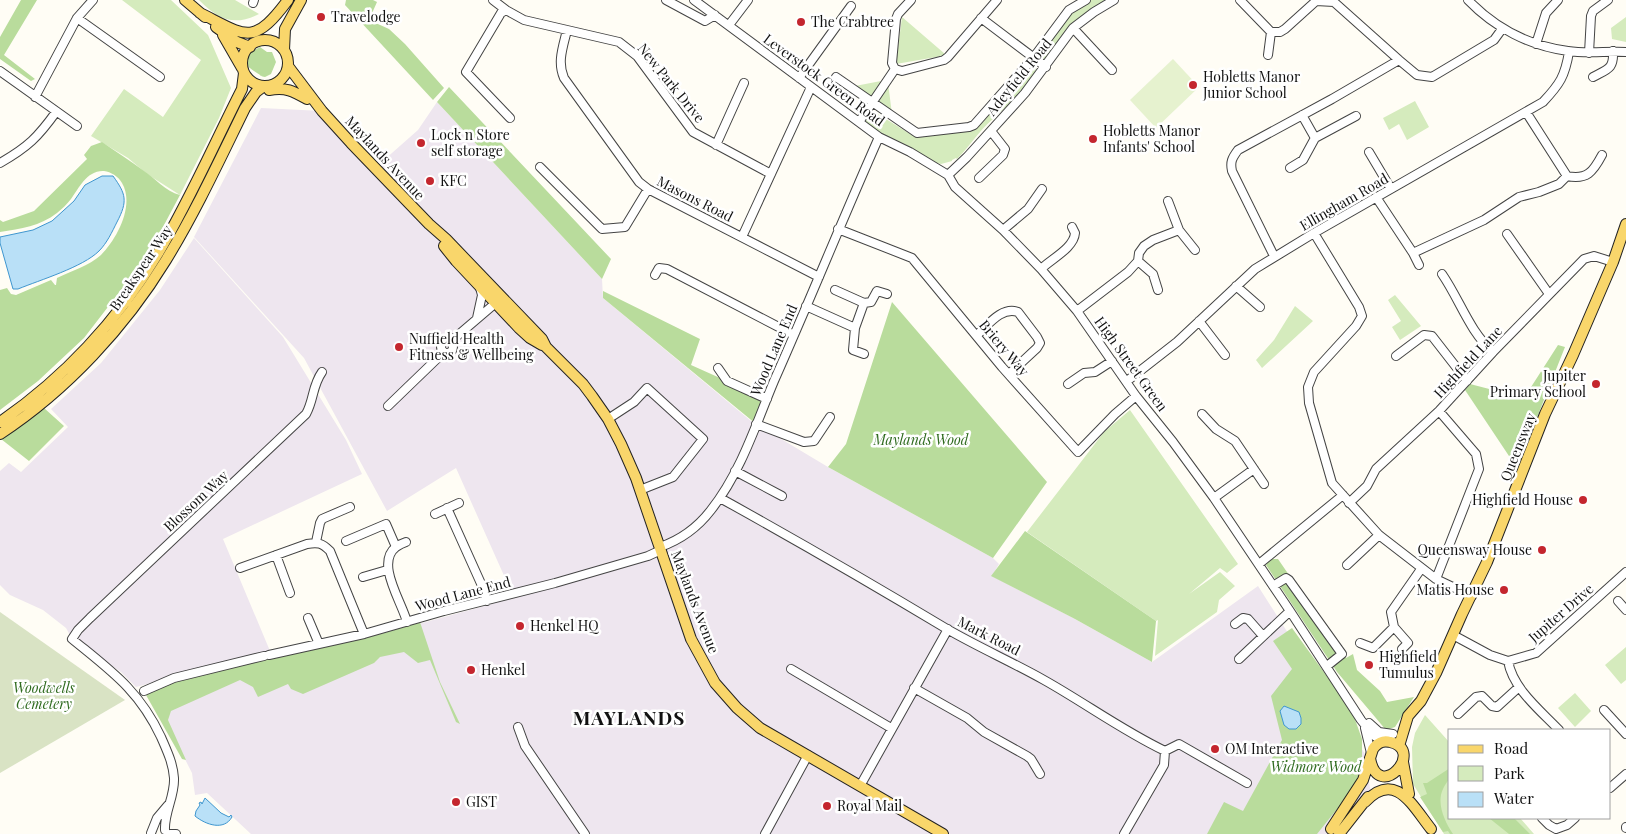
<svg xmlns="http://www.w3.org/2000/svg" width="1626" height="834" font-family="'Playfair Display',serif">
<rect width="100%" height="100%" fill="#fffdf5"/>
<!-- industrial -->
<path fill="#eee6ef" d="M437 102 602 279 603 298 751 421 828 467 993 558 999 564 992 576 1075 619 1152 662 1258 586 1365 754 1372 802 1345 834H251L207 793 195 795 192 773 162 714 239 679 422 623 514 598 456 468 387 511 304 358 194 237 261 108 322 111 375 168 418 130Z
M194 238 283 337 346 440 362 474 223 539 270 651 136 687 121 672 72 639 66 628 43 610 10 595 0 585V471L9 463 21 472 68 427 51 409 101 363 160 290Z"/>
<!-- green -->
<path fill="#d5ebbd" d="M122 0H171L208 35 231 88 219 118 180 195 147 174 128 158 91 136 124 89 163 117 201 60Z
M199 0H235L259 14C233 27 218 19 199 0Z
M1089 0H1110L1090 12 1046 60 1043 62 1037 58 1070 14Z
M902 17 945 54 942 56 896 64Z
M1626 17V42L1612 39 1611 28Z
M1034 65 1036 67C1035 87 992 117 980 132 972 141 965 151 957 159L956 158 952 160V161L941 164 933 162 878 134 864 123 873 111 915 137 969 130 983 122 993 107H996L1005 96 1004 95 1012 88 1011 87 1031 66Z
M881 81 871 98 855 86Z
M888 83 892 114 877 102Z
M1415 101 1429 127 1407 140 1399 124 1389 130 1383 118Z
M1395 295 1421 326 1400 340 1392 327 1401 321 1388 300Z
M1295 306 1313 321 1262 368 1256 360 1274 340Z
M1130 410 1238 564 1227 573 1220 568 1189 594 1220 572 1235 586 1219 600 1217 612 1155 656 1158 620 1156 621 1027 532 1104 432Z
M1626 647V680L1621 684 1605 665Z
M1575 693 1591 711 1575 727 1558 708Z
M1425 715 1450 743V818H1520L1534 834H1444L1413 784 1412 747 1415 733Z"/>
<!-- forest -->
<path fill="#b9dc9c" d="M21 0H37L4 55 35 79 31 81 0 59V37Z
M346 0H373L377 2 369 20 389 29 405 44 444 88 433 100 345 5Z
M260 47 267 52H272L276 62 271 74 265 77C257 75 264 77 257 73 248 67 244 66 249 53Z
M449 87 611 259 602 279 437 102Z
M102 142C116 152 131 161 144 171 156 179 165 191 180 195L148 255 84 338 38 381 0 410V290L7 288 11 294 16 295 51 280 55 285H56L57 278C71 271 89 266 101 255 117 239 135 205 122 183 118 176 111 172 104 171 87 170 79 188 71 199 67 204 62 209 57 213 40 226 21 229 0 232V220L3 222 34 211 87 159 84 155 91 146Z
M603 291 700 339 691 365 767 399 756 424 603 298Z
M892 302 1047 482 993 558 828 467 846 444Z
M1558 345 1565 347 1517 468 1465 390 1470 384 1524 398Z
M44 408 64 426 29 461 1 439Z
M1025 531 1156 621 1152 662 1075 619 991 576Z
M1269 559H1278L1346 658 1353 654 1357 670 1380 691 1387 702 1414 697 1395 727 1386 730 1337 672 1266 565Z
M420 622 440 682 460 724 456 722 430 660 418 663 404 652 380 657 374 663 303 694 291 689 288 684 258 697 253 687 240 680 171 711 168 720 186 760 182 759 146 695C180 674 226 667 265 659 318 649 370 639 420 622Z
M1292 628 1352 711 1362 739V778L1317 834H1207L1224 802 1243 811 1282 740 1271 696 1292 669 1273 641Z
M1450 768C1450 783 1449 777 1443 789 1436 803 1445 822 1453 834H1450L1448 831 1443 832 1420 797 1427 794 1423 783H1427Z
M1489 818H1514L1530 834H1509Z"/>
<!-- cemetery -->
<path fill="#d9e3c4" d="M0 612 125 700 0 773Z"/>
<!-- pitch -->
<path fill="#e6f2cf" d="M1173 59 1199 87 1156 128 1130 100Z"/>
<!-- water -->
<path fill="#b9e0f7" stroke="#3f96cf" d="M102 176H113C126 194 128 201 117 222 112 232 107 243 99 251 83 267 40 280 18 289H13L0 243V237L33 230 52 221 74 201 85 185Z
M1284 706 1299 712 1301 718V724L1296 729H1289L1284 725 1280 711Z
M205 798 221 813 229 817 231 815 232 817C224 831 206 825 195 816L196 811 200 805 199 803 201 802 202 804Z"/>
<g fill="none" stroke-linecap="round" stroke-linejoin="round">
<!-- minor casing -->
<g stroke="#444" stroke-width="10">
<path id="minor" d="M493 0 506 10 524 20 619 42 637 56 693 132 771 174
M666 0 705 21 715 15
M694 0 879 137 910 152 948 175 955 187 1003 230 1041 269 1077 311 1136 396 1173 442 1214 498 1290 611 1361 720 1373 735 1383 742
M1240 0 1271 32H1280L1285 29 1316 1 1334 2 1399 60
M1468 0C1495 28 1530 46 1568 51 1587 54 1607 51 1626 52
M253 3 254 0
M506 10 501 13 466 72 510 118
M77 18 160 77
M981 18 1046 67
M729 25 748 0
M1073 28 1112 70
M567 30C563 47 557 62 564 78L639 182 648 189 819 277
M1536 44 1546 13 1558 0
M1589 53 1591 16 1593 11 1608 0
M1268 55 1271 32
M895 69 902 71 944 60 948 57 997 0
M0 71 77 126
M836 77 917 133 969 127 974 125 1034 57 1069 10 1086 0
M1593 77C1608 69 1614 69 1613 51
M799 78 851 6
M35 97 77 18 93 0
M1526 112 1567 176C1587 180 1593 172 1602 155
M1302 115 1315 138
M859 122 895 69 892 63 896 19 898 14 911 0
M716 145 744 83
M1369 152 1391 189
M0 163C28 147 38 137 56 112
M540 167 602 229 625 227 648 189
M1290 168 1303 160 1315 138 1356 116
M948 175 967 157 1025 93 1073 28 1094 12 1114 0
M979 178 1003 155 1005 149 991 131
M1376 197 1413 253 1419 265
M1168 201 1179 230 1195 250
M838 229 912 258 1002 367 1078 452 1115 414 1136 396
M1003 230 1028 209 1042 189
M1314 233 1359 307 1362 316 1356 326 1314 372 1308 387 1309 403 1332 483 1379 535 1436 579 1472 596
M1507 234 1549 294
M742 237 811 87
M1413 253 1484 220 1519 197 1539 192 1559 184 1567 176
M1274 256 1232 171C1230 162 1232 158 1238 150L1332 99 1399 60 1417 75 1432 77 1494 40 1502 29
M1138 261 1153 274 1158 290
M1041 269C1051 259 1074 248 1075 233L1072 227
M1442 274C1460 300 1469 331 1493 352
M655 275 659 268 667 269 794 335
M1236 286 1260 307
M864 303 871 302 877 291 887 294
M806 306 855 328 864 303 835 290
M1077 311 1128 272 1138 261 1139 253 1144 246 1153 240 1179 230
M477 318 482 295 480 288
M1199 321 1225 355
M855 328 853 350 864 354
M977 335C988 325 1002 306 1018 312L1037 337 1040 343 1037 348 1009 374
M441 347a6 6 0 1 1 12 0a6 6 0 1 1-12 0Z
M450 342 498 301
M1396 356 1424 335 1432 336 1467 381
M718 368 727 381 767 399
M1127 381 1177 342 1255 269 1314 233 1543 102C1560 84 1565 76 1569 52
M1068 384 1084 373 1095 372 1112 361
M388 406 444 352
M1202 414 1216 429 1235 441 1264 484
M608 419 634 402 647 388 703 439 673 477 640 490
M756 424 804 442 814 441 830 417
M735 471 782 496
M720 498C796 540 872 584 947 629 978 647 1012 662 1044 680 1085 703 1123 731 1165 751L1164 765 1124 834
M1214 498 1254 469
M1349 503 1367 486 1376 469 1439 411 1493 352 1584 259 1594 256 1613 262
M447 508 483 588 487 601
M435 514 459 503
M346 541 386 524 396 547
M316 542 320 523 322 519 350 507
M406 542C403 543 399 545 396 547 375 563 402 602 407 622
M660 547C680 540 698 527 711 510 741 472 756 424 774 381 810 300 843 218 879 137
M276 555 290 593
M1259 564 1343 495
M1347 565 1379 535
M240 568 307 544C318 542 322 543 330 551L364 634
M363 577 387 570
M1436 579 1479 469 1476 454 1439 411
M1273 586 1286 578 1289 580 1342 654 1327 666
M1618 601 1626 610
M308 618 319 644
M1235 624 1243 618 1248 619 1263 636
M1453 635 1490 655 1508 661 1536 653 1626 572
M1360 643 1373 648 1394 627
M1402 649 1408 643 1394 627 1391 612 1421 569
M269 655 364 634 444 611 555 583 648 556 661 550
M1239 659 1290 611
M1508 661C1513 689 1540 710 1559 730
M791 669 891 728
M914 688 967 718 984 732 1027 756 1031 759 1040 774
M144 691 174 678 264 656
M1604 710 1626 734
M1458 714 1476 697 1482 696 1492 706 1497 707 1519 687
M1369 723 1379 732 1393 734
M518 727 525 746 585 834
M1365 728 1371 753
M1165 751 1179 744 1247 783
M860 786 948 629
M1610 788 1626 774
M1542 818 1549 825 1556 829 1567 825 1575 818
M1626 828V827
M165 830C164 812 175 796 174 778 173 763 167 751 161 737 139 690 111 671 72 639L78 630 90 618 306 414C314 400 312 386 322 372
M151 833 157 818 168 805
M170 834H176
M765 834 808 755"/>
</g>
<!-- major casing -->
<g stroke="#222" stroke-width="12">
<path id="major" d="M185 0 205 17
M200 13C246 36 253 47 288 0
M216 27 237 42 250 47
M223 35 242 68
M242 63a23 23 0 1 1 46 0a23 23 0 1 1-46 0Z
M284 50 285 29 301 0
M288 66 322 111 351 143 429 224 446 239 542 339 546 347 583 384 592 396 608 419 621 444 636 478 691 639 715 683 737 708 760 728 943 834
M269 90C286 87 293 91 307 99
M444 246 456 261 519 328 530 338 542 345
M0 422C63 379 118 320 157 255 189 202 214 144 242 89L244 73
M0 434C67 390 125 327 166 260 196 211 220 159 245 108L256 92 264 86
M1399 746 1408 716 1421 701 1436 673 1462 614 1487 562 1545 414 1573 355 1613 262 1626 224
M1403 762 1409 794
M1365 802C1395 770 1412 805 1431 829
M1331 829 1363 780 1373 749C1377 743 1383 740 1390 742 1427 750 1378 804 1370 758
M1339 834 1368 797"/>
</g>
<!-- minor -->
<use href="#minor" stroke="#fff" stroke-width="8"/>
<!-- major -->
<use href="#major" stroke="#f9d66b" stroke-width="10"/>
</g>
<!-- markers -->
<g fill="#c4262e" stroke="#fff" stroke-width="2">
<circle cx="321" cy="17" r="5"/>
<circle cx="801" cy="22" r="5"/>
<circle cx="1193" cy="85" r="5"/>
<circle cx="1093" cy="139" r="5"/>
<circle cx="421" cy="143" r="5"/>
<circle cx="430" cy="181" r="5"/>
<circle cx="399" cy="347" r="5"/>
<circle cx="1596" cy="384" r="5"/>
<circle cx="1583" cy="500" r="5"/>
<circle cx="1542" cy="550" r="5"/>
<circle cx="1504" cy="590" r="5"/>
<circle cx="520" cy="626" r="5"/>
<circle cx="1369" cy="665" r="5"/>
<circle cx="471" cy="670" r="5"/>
<circle cx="1215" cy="749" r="5"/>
<circle cx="456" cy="802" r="5"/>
<circle cx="827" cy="806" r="5"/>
</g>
<g text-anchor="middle" stroke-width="5" stroke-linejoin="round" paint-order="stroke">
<!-- poi labels -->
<g font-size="14" fill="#111" stroke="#fff" text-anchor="start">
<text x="331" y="22">Travelodge</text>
<text x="811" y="27">The Crabtree</text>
<text x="1203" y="82">Hobletts Manor<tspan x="1203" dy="16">Junior School</tspan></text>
<text x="1103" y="136">Hobletts Manor<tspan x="1103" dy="16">Infants' School</tspan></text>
<text x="431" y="140">Lock n Store<tspan x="431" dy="16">self storage</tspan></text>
<text x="440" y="186">KFC</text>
<text x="409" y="344">Nuffield Health<tspan x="409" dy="16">Fitness &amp; Wellbeing</tspan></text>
<text x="1586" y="381" text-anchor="end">Jupiter<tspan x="1586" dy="16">Primary School</tspan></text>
<text x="1573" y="505" text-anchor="end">Highfield House</text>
<text x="1532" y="555" text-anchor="end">Queensway House</text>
<text x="1494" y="595" text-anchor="end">Matis House</text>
<text x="530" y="631">Henkel HQ</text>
<text x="1379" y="662">Highfield<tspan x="1379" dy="16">Tumulus</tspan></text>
<text x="481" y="675">Henkel</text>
<text x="1225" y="754">OM Interactive</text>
<text x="466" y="807">GIST</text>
<text x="837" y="811">Royal Mail</text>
</g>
<!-- street labels -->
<g font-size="14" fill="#111" stroke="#fff">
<text transform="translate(1019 77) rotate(-51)" y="5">Adeyfield Road</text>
<text transform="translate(824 80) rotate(36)" y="5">Leverstock Green Road</text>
<text transform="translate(671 83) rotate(51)" y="5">New Park Drive</text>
<text transform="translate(385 158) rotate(47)" y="5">Maylands Avenue</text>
<text transform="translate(695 199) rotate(27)" y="5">Masons Road</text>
<text transform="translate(1344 202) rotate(-30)" y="5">Ellingham Road</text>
<text transform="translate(141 268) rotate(-56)" y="5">Breakspear Way</text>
<text transform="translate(1004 348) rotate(50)" y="5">Briery Way</text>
<text transform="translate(774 350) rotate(-67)" y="5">Wood Lane End</text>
<text transform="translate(1468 362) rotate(-47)" y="5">Highfield Lane</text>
<text transform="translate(1131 364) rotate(54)" y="5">High Street Green</text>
<text transform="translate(1518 447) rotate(-68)" y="5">Queensway</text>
<text transform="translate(196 501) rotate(-43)" y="5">Blossom Way</text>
<text transform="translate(463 594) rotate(-15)" y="5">Wood Lane End</text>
<text transform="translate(695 602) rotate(69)" y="5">Maylands Avenue</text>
<text transform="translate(1561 613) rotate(-41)" y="5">Jupiter Drive</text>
<text transform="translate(989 636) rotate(27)" y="5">Mark Road</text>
</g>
<!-- park labels -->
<g font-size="14" font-style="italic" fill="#2f6b1f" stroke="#fff">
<text x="921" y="445">Maylands Wood</text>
<text x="44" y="693">Woodwells<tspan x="44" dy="16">Cemetery</tspan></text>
<text x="1316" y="772">Widmore Wood</text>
</g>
<!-- district labels -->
<g font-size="19" font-weight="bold" letter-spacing="1" fill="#111" stroke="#fff">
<text x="629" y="725">MAYLANDS</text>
</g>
</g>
<!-- legend -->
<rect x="1448" y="729" width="162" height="90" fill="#ffffff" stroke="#a0a0a0"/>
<rect x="1458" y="745" width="25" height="8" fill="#f9d66b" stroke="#a0a0a0"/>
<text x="1494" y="754" font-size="15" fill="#111111">Road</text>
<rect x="1458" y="766" width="25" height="15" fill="#d5ebbd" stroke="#a0a0a0"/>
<text x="1494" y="779" font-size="15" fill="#111111">Park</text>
<rect x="1458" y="792" width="25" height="15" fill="#b9e0f7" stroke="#a0a0a0"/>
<text x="1494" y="804" font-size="15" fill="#111111">Water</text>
</svg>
